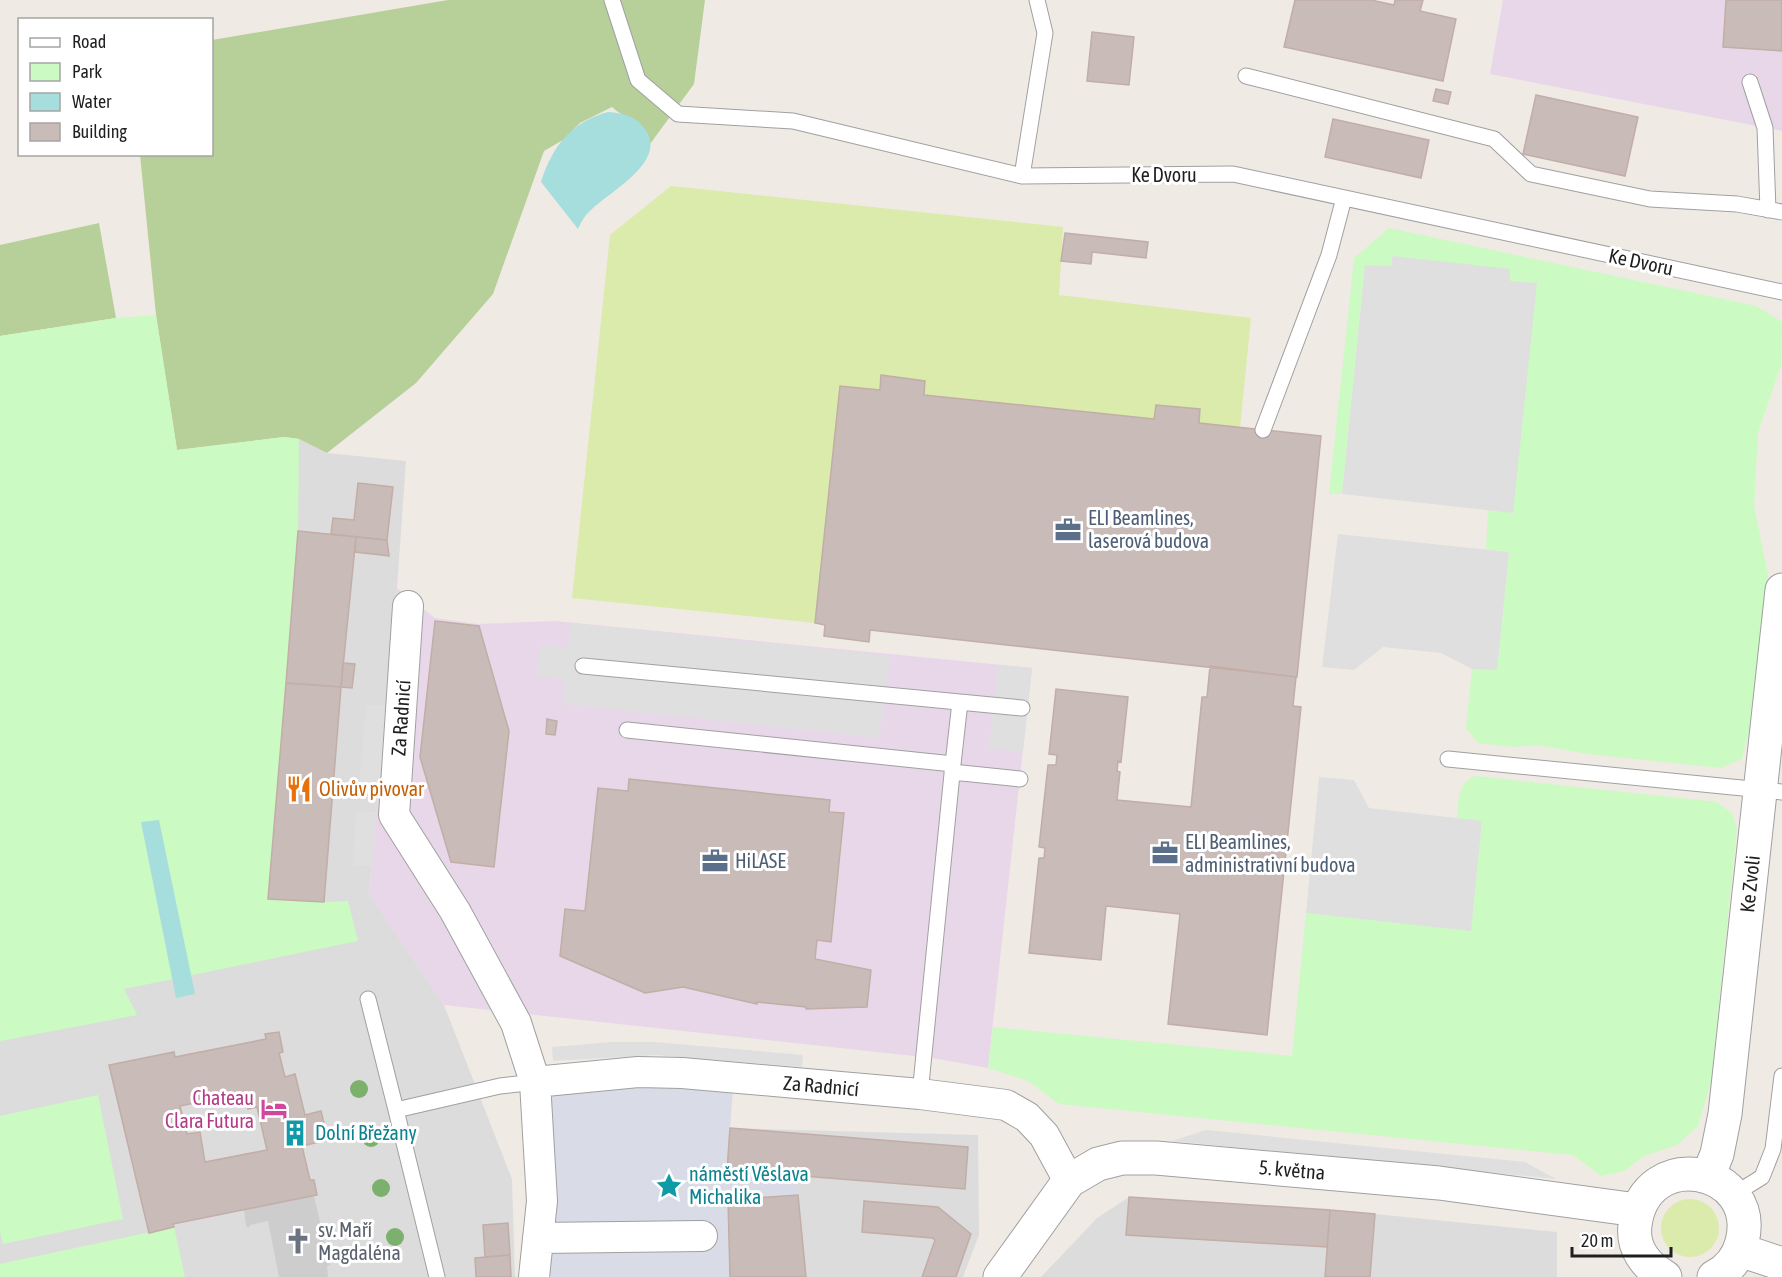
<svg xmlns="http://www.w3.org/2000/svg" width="1782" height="1277" font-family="'Asap Condensed',sans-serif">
<rect width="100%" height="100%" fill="#f0eae5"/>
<!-- residential -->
<path fill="#dddcdc" d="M299 439 327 453 406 461 397 588 369 894 444 1005 512 1179 515 1277H0V682Z
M730 1128 978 1135 979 1235 963 1277H724Z
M1129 1197 1375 1214 1557 1232V1277H1041L1097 1218Z"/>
<!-- industrial -->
<path fill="#e8d7e9" d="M1503 0H1782V131L1490 74Z
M397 588 435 618 477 624 555 621 1032 668 988 1068 932 1058 444 1005 369 895Z"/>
<!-- religious -->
<path fill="#cdcdcd" d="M314 1196 330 1265 327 1266 328 1277H279L268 1221 250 1225 249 1228 246 1226 244 1210Z"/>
<!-- grass -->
<path fill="#daebab" d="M671 186 1063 227 1059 295 1251 318 1240 428 1199 423V409L1156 405 1154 419 924 395V381L882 375 880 390 840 386 815 623 572 598 610 235Z
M1661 1228a29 29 0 1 1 58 0a29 29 0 1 1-58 0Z"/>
<!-- forest -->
<path fill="#b7d09a" d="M448 0H705L694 84 650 144C643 115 629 123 612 107L580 123 563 140 544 151 493 294 416 383 327 453 299 439 284 437 177 450 156 315 140 155 212 154V40Z
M99 223 116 318 0 336V245Z"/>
<!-- park -->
<path fill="#cbfac2" d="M1389 228 1756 306 1782 322 1781 365 1758 433 1754 505 1768 575 1751 723 1742 759 1721 768 1588 754 1537 745 1513 747 1478 743 1466 728 1472 669 1497 670 1509 552 1486 549 1488 510 1513 513 1510 270 1393 256 1391 266 1365 265 1342 494H1329L1354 258Z
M156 315 177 450 284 437 299 439 298 531 269 899 324 902 348 901 358 941 124 989 137 1015 0 1041V336L116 318Z
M1476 776 1717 802 1732 813 1737 829 1711 1082 1698 1126 1677 1145 1644 1156 1624 1171 1601 1176 1573 1155 1059 1104 1028 1081 988 1068 993 1027 1292 1056 1306 913 1471 930 1482 822 1457 818C1459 800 1457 782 1476 776Z
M98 1095 123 1219 3 1244 0 1232V1116Z
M174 1227 185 1277H0V1264Z"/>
<!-- parking -->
<path fill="#dfdfdf" d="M1393 256 1510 269V281L1537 283 1513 513 1342 494 1365 265 1391 266Z
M1338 534 1509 552 1497 670 1472 669 1441 653 1383 647 1354 670 1322 667Z
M571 623 890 656 879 738 563 704 565 680 537 676 540 645 568 648Z
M998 665 1032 668 1023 752 989 748Z
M366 705 386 706 380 790 359 789Z
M1319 777 1354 780 1369 808 1482 821 1471 931 1306 913Z
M356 811 377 812 372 866 353 865Z
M612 1042H655L803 1055 802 1067 656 1055 553 1061 552 1047Z
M1206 1130 1525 1162 1556 1179 1172 1141Z"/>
<!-- plaza -->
<path fill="#d9dce6" d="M619 1084 733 1090 727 1170 795 1176 798 1195 728 1200 730 1277H534L535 1092Z"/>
<!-- water -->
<path fill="#a5dedd" d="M608 112C623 113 636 116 645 129 669 161 609 192 591 210 585 215 581 222 578 229L541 182C552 147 571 122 608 112Z
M159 820 195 994 176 998 141 822Z"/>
<!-- building -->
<path fill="#c8bbb8" stroke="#c2ada7" stroke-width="1.5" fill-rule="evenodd" d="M1295 0H1371L1394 5 1395 0H1423L1420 11 1456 19 1443 81 1284 47Z
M1726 0H1782V51L1723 47Z
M1092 32 1134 37 1129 85 1087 81Z
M1436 89 1451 92 1448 104 1433 101Z
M1536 95 1638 117 1625 176 1523 154Z
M1333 119 1429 140 1421 178 1325 157Z
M1065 233 1148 242 1146 258 1092 252 1091 264 1061 261Z
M881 375 925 381 924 395 1154 419 1156 405 1200 409 1199 423 1321 436 1297 677 870 630 869 642 824 636 825 625 815 623 840 386 880 390Z
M358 483 393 487 387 540 331 534 333 518 354 520Z
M298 531 356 537 341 687 286 683Z
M356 537 387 540 389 556 355 552Z
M435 621 479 626 509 731 494 867 451 862 420 757Z
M343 663 355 664 352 688 341 687Z
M1210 666 1296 677 1293 706 1301 707 1267 1035 1168 1024 1180 914 1106 906 1101 960 1029 953 1039 858H1044L1045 848 1039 847 1048 765H1056L1057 755 1049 754 1056 689 1128 697 1121 762 1118 761 1117 771 1120 772 1117 800 1191 807 1202 697H1207Z
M286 683 341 687 324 902 268 899Z
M547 719 557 721 555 735 546 734Z
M629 779 830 800 829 812 844 813 831 942 817 940 815 959 871 970 867 1007 806 1009V1007L757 1002V1004L683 987 645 993 560 956 565 909 585 911 598 788 628 791Z
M279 1032 283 1052 279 1053 285 1077 295 1074 305 1115 321 1111 328 1140 302 1146 310 1180H314L317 1195 173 1224 174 1227 149 1233 109 1065 174 1052 175 1057 266 1039 265 1034ZM244 1093 248 1109 257 1107 267 1150 205 1162 200 1132 187 1134 180 1106Z
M730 1128 968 1147 965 1189 727 1170Z
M798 1195 806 1277H730L728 1200Z
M1129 1197 1330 1210 1327 1247 1126 1235Z
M864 1201 938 1207 971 1234 956 1277H922L935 1240 932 1238 862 1232Z
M1330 1210 1375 1214 1370 1277H1325Z
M508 1223 510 1255 485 1257 483 1225Z
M510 1255 511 1277H476L475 1258Z"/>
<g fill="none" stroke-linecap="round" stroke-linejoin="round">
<!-- service casing -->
<g stroke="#a0a0a0" stroke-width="17">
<path id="service" d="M612 0 638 80 678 114 793 121 1022 176 1233 174 1782 292
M1246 76 1494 139 1531 174 1650 199 1737 204 1782 212
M1750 82 1765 128 1768 210
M1022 176 1045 33 1037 0
M1263 430 1329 255 1344 198
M583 666 1022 708
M627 730 953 764 920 1094
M1448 759 1782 792
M953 764 960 702
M952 772 1020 779
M368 999 396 1110 500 1086 535 1082
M396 1110 437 1277
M1733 1195 1762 1177 1773 1149 1782 1076"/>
</g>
<!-- minor casing -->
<g stroke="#a0a0a0" stroke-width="32">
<path id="minor" d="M408 606 394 815 455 911 516 1023 535 1082 542 1201 534 1277
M535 1082 638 1072 682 1073 920 1094 1006 1105 1027 1117 1044 1135 1069 1181
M538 1238 702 1236"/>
</g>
<!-- tertiary casing -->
<g stroke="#a0a0a0" stroke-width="35">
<path id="tertiary" d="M1708 1176 1717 1154 1725 1114 1782 590
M1740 1250 1782 1264
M1000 1277 1069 1181 1098 1164 1122 1158H1156L1439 1183 1637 1210
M1665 1277C1646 1266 1632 1248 1635 1225 1645 1144 1761 1167 1742 1242 1738 1258 1728 1270 1714 1277"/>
</g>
<!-- service -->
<use href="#service" stroke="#fff" stroke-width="15"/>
<!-- minor -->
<use href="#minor" stroke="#fff" stroke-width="30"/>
<!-- tertiary -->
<use href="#tertiary" stroke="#fff" stroke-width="33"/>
</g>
<!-- trees -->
<g fill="#7cb06d">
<circle cx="359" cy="1089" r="9"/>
<circle cx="371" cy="1138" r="9"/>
<circle cx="381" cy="1188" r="9"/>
<circle cx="395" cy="1237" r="9"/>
</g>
<!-- icons -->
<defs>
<g id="office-bare" transform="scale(2.07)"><path d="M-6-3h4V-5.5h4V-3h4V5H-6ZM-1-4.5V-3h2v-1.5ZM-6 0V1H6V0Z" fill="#5c6f8a" stroke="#fff" stroke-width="2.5" paint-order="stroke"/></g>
<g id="restaurant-bare" transform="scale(2.07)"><path d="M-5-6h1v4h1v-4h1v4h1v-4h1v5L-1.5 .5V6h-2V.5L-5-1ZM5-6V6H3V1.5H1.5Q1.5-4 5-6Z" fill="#e8710a" stroke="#fff" stroke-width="2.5" paint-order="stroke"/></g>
<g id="hotel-bare" transform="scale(2.07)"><path d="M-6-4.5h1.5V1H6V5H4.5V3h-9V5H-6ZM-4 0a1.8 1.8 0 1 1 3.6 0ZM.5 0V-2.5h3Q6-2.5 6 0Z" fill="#d1479c" stroke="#fff" stroke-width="2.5" paint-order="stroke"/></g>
<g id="building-bare" transform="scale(2.07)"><path d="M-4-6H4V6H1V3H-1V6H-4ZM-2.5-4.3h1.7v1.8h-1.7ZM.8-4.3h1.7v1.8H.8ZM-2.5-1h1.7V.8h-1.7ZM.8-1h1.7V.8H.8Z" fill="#0f9aa8" stroke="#fff" stroke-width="2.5" paint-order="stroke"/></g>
<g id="sight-bare" transform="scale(2.07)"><path d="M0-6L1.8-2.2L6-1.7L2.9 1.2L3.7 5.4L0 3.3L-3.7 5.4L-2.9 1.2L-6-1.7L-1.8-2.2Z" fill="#0f9aa8" stroke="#fff" stroke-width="2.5" paint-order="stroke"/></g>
<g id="church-bare" transform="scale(2.07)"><path d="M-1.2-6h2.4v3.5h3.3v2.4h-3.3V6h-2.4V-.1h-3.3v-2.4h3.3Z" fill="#6b7280" stroke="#fff" stroke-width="2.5" paint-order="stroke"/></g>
</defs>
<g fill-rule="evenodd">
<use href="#office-bare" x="1068" y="530"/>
<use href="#restaurant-bare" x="299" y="789"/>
<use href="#office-bare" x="1165" y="853"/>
<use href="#office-bare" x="715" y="861"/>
<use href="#hotel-bare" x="274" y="1109"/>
<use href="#building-bare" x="295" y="1133"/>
<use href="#sight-bare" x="669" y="1186"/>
<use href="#church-bare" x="298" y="1241"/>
</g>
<g text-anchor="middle" stroke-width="6" stroke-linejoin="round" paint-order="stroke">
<!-- street labels -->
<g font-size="20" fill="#1f1f1f" stroke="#fff">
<text x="1164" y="182">Ke Dvoru</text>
<text transform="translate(1641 262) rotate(12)" y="7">Ke Dvoru</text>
<text transform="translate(401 718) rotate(-86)" y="7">Za Radnicí</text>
<text transform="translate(1750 884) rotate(-84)" y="7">Ke Zvoli</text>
<text transform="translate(821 1086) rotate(5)" y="7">Za Radnicí</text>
<text transform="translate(1292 1170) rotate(5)" y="7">5. května</text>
</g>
<!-- service labels -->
<g font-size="20" fill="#4e5e75" stroke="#fff" text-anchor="start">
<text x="1088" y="525">ELI Beamlines,<tspan x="1088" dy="23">laserová budova</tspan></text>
<text x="1185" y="849">ELI Beamlines,<tspan x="1185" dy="23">administrativní budova</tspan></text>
<text x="735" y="868">HiLASE</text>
</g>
<!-- food labels -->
<g font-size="20" fill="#c56008" stroke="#fff" text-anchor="start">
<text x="319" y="796">Olivův pivovar</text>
</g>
<!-- hotel labels -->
<g font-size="20" fill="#b23c85" stroke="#fff" text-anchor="end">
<text x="254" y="1105">Chateau<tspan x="254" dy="23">Clara Futura</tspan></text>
</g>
<!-- culture labels -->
<g font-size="20" fill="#0d838f" stroke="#fff" text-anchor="start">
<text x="315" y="1140">Dolní Břežany</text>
<text x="689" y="1181">náměstí Věslava<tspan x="689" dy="23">Michalika</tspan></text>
</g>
<!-- worship labels -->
<g font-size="20" fill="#5b616d" stroke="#fff" text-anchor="start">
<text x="318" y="1237">sv. Maří<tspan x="318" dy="23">Magdaléna</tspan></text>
</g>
</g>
<!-- legend -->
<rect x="18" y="18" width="195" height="138" fill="#ffffff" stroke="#a5a5a5" stroke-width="1.5"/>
<rect x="30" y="38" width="30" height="9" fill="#ffffff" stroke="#a5a5a5" stroke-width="1.5"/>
<text x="72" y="48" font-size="18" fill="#1f1f1f">Road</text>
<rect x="30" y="63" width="30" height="18" fill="#cbfac2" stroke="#a5a5a5" stroke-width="1.5"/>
<text x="72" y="78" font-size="18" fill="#1f1f1f">Park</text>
<rect x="30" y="93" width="30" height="18" fill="#a5dedd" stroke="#a5a5a5" stroke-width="1.5"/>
<text x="72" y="108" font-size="18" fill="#1f1f1f">Water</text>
<rect x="30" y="123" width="30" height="18" fill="#c8bbb8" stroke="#a5a5a5" stroke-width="1.5"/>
<text x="72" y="138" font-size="18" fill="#1f1f1f">Building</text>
<!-- scale -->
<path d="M1572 1247v9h99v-9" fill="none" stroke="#1f1f1f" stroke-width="3"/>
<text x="1581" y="1247" font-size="18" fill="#1f1f1f" stroke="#ffffff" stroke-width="4.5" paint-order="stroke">20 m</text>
</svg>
